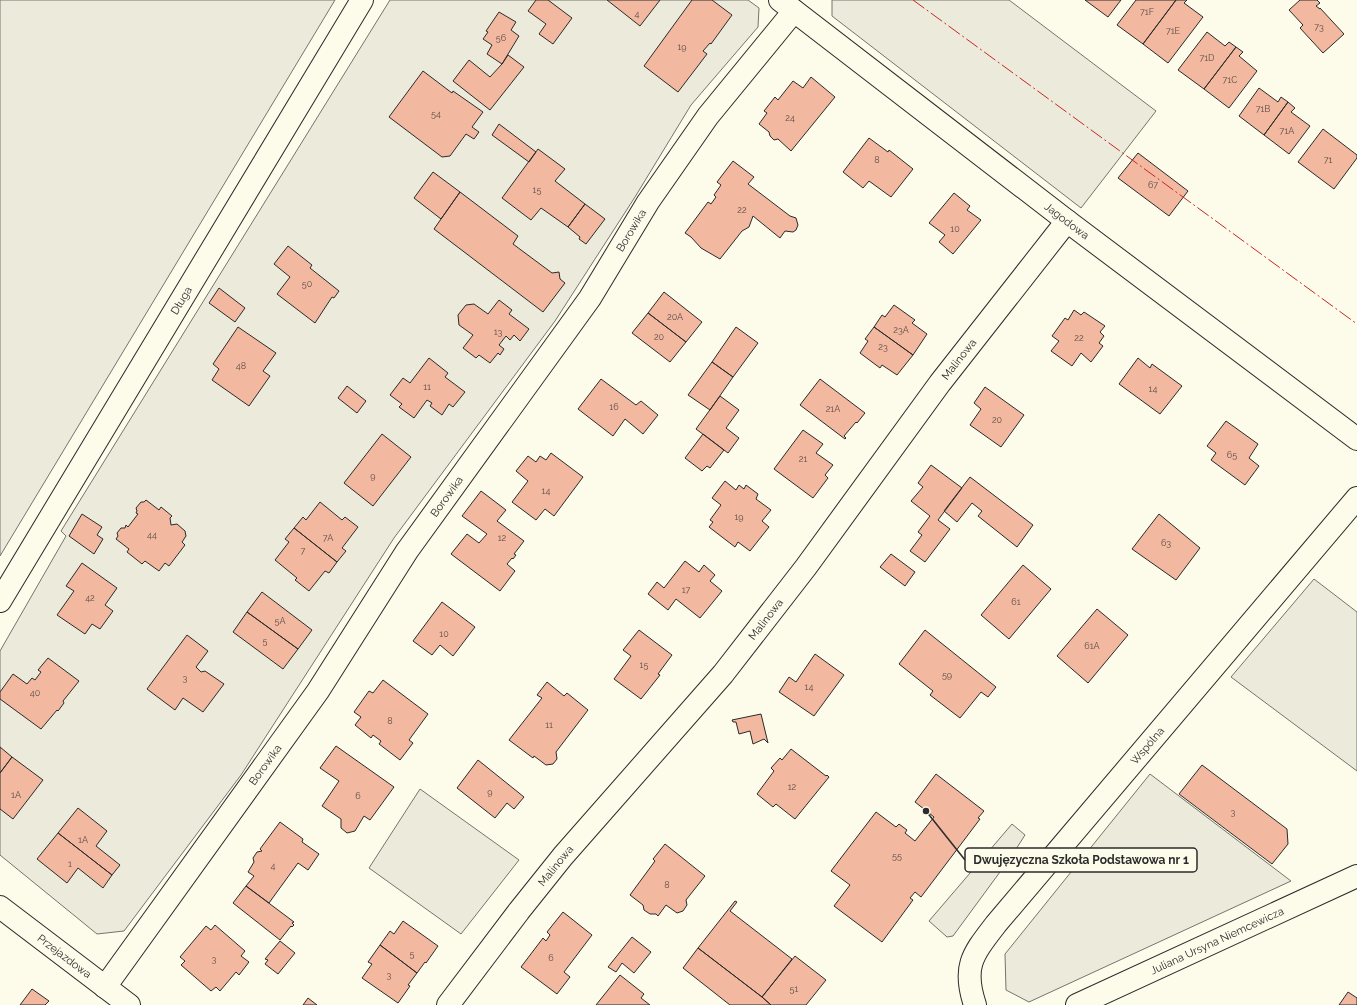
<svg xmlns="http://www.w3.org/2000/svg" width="1357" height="1005" font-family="Raleway,sans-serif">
<rect width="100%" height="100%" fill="#fdfbea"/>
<!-- green -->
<path fill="#ecebdb" stroke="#74746e" d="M0 0H335L0 556Z
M390 0H748L759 8 758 27 691 105 635 197 555 321 394 538 241 775 124 931 97 934 0 855V651L66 536 61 531Z
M832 0H1009L1156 111 1081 208 832 16Z
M1314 579 1357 612V771L1231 677Z
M1150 774 1291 881 1029 1002 1006 990 1005 954Z
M420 789 519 860 461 934 369 868Z"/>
<!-- parking -->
<path fill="#eceadb" stroke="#74746e" d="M1012 824 1025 835 1011 857 953 936 947 937 929 921Z"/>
<!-- building -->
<path fill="#f2b8a0" stroke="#2b2b2b" d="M536 0H548L572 18 553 44 539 34 546 24 528 11Z
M607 0H660L640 26Z
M692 0H712L732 15 711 44 710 43 703 51 707 54 678 92 644 66Z
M1085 0H1121L1108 17Z
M1136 0H1176L1143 44 1117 25Z
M1176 0H1187L1184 3 1203 17 1168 63 1143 44Z
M1300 0H1317L1320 3 1316 6 1320 9V8L1344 34 1323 53 1300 28 1303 25 1289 10Z
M499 12 516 22 511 30 519 36 502 64 487 54 492 45 483 39 488 32 486 31Z
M1207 32 1225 46 1229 42 1236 47 1204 89 1178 70Z
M1236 47 1243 52 1239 56 1257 71 1229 108 1204 89Z
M508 55 524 67 490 110 453 81 469 60 490 77 502 64Z
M423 71 452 93 453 91 483 112 472 127 479 132 474 139 466 134 450 156 442 157 389 117Z
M811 77 835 97 791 151 778 139 774 140 770 136 769 132 759 124 767 113 764 111 775 97 778 100 793 81 803 88Z
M1259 88 1278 102 1281 97 1288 102 1264 135 1239 116Z
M1288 102 1295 108 1291 112 1310 126 1289 154 1264 135Z
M499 124 536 152 529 162 492 135Z
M1323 129 1357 155V158L1334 189 1298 162Z
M869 138 888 152 889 150 913 169 891 197 869 181 863 188 843 172Z
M538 149 565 169 555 181 585 204 568 227 541 208 531 220 502 198Z
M1138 153 1188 191 1169 216 1118 178Z
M733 161 754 177 748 184 790 216 796 218 798 225 796 230 793 232 785 231 780 238 753 216 749 227 742 231 720 259 701 248 691 237 685 233 708 202 711 204 716 197 714 195 721 185 717 182Z
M433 172 460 192 441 219 414 198Z
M460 192 518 236 513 244 552 273 559 272 560 279 565 283 543 312 434 229Z
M954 193 970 206 967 210 981 220 953 254 939 242 945 235 929 223Z
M585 204 605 219 586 244 579 239 580 237 568 227Z
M288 246 312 265 310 268 339 291 334 298 332 297 315 323 277 294 290 277 274 264Z
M219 288 245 308 235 322 209 303Z
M664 292 702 322 686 342 648 313Z
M499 300 512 310 509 314 529 329 520 341 514 335 510 340 506 336 499 345 504 349 500 355 498 353 490 363 479 355 476 358 463 348 473 335 459 325 458 315 466 305 474 304 488 314Z
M894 305 915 320 912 323 927 334 913 355 874 327 882 315 885 317Z
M1074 310 1081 315 1084 312 1105 326 1100 332 1104 336 1099 343 1103 346 1091 362 1081 353 1072 366 1051 351 1059 341 1052 336 1065 318 1068 320Z
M648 313 686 342 670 362 632 333Z
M238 327 276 353 263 371 270 376 249 406 212 380 219 369 213 364Z
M736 327 758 343 733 377 712 362Z
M874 327 913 355 897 375 882 365 880 368 860 353 868 341 865 339Z
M429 358 448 373 445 377 465 392 453 407 449 404 442 415 430 406 432 403 427 400 414 418 399 407 402 404 390 395 403 378 410 383Z
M1138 358 1150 368 1152 364 1182 386 1160 414 1119 384Z
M712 362 733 377 710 410 688 395Z
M601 379 636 405 641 401 658 415 643 434 625 419 613 436 578 409Z
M820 379 865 413 857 423 856 422 844 436 846 438 845 439 800 405Z
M347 386 366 401 357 413 338 398Z
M985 387 1024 415 1001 447 970 425 981 409 974 403Z
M720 396 739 410 726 428 739 438 728 453 696 429Z
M1226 421 1258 444 1249 458 1259 466 1245 485 1211 460 1216 453 1207 446Z
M803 430 823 444 816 453 833 465 825 475 828 478 813 498 774 469Z
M382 434 411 457 373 506 344 483Z
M703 434 724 450 710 468 707 466 702 471 685 458Z
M551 453 583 477 554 516 545 509 536 520 512 502 528 481 516 471 528 456 536 462 540 456 546 460Z
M931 465 962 488 938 520 950 529 925 562 910 551 922 535 918 532 930 516 911 501 923 487 918 483Z
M970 477 1033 525 1017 547 978 516 982 511 972 503 957 522 944 511Z
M725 481 736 490 739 485 744 489 746 485 758 494 756 499 771 510 762 521 769 527 750 551 738 542 735 547 709 527 713 522 710 520 721 505 712 498Z
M481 491 506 510 497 521 524 541 514 554 516 555 513 559 512 558 507 564 515 571 500 591 451 554 467 534 479 543 487 534 462 516Z
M146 500 159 510 161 507 172 516 170 518 171 525 177 524 185 531 186 536 182 542 185 545 169 566 165 563 159 571 145 561 142 564 127 552 129 549 116 539 118 536 117 533 121 528H125L126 525 128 527 138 514 136 513 137 511 136 508 141 502H144Z
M320 502 342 520 345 517 358 527 342 548 346 551 337 562 294 528 303 517 306 520Z
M82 514 102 527 97 535 103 539 94 554 69 536Z
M1159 514 1200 548 1176 580 1132 549Z
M294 528 337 562 329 573 325 571 309 591 295 580 297 578 275 560 289 542 285 539Z
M891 554 915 572 905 586 880 567Z
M685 561 699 572 704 565 715 575 710 581 722 591 700 618 676 599 668 610 648 594 657 582 664 588Z
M82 563 117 588 105 605 113 611 100 629 92 624 85 634 57 615 74 591 66 586Z
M1023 565 1051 589 1009 639 981 615Z
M262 592 312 630 298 649 247 612Z
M442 602 475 627 453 656 440 645 432 655 413 641Z
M1097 609 1128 635 1088 683 1057 656Z
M247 612 298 649 283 669 233 632Z
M639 630 672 655 658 674 660 675 641 699 614 679 631 656 623 650Z
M925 630 996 687 988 697 981 692 960 718 930 695 933 691 899 664Z
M187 635 208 651 196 667 201 672 205 671 224 684 203 712 183 698 175 710 147 689Z
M815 654 844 675 814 716 779 692 789 677 796 682Z
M48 658 79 681 63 701 64 703 58 711 57 710 41 729 0 699V692L13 674 27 684 32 678 35 680 41 672 38 670Z
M383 680 428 714 409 740 413 743 400 760 379 744 381 741 373 735 371 738 355 725 361 717 354 712 369 691 373 693Z
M547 682 564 696 567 693 588 710 556 752 557 759 553 764 546 765 534 756 533 758 509 740 542 698 537 695Z
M761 714 768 743 764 739 753 744 750 731 739 734 736 722H733L732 720Z
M336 746 394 787 370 820 364 816 355 831 347 833 341 828V819L322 806 339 781 320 768Z
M0 747 12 757 0 773Z
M791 749 826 776 827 775 829 777 795 819 776 804 773 807 757 794 774 771 771 768 780 758 782 760Z
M12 757 43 780 13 819 0 809V773Z
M478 760 524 797 514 809 507 803 495 818 457 788Z
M1202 765 1287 829 1288 844 1272 864 1179 794Z
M936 774 984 811 978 818 980 819 921 897 915 892 910 898 913 900 882 942 834 906 850 885 831 871 876 812 896 827 899 824 907 830 905 833 915 841 934 817 915 802Z
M78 808 107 831 96 846 120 865 112 875 58 833Z
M280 822 303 839 302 842 319 854 308 870 298 863 269 903 246 886 254 876 248 872 254 862 253 858 257 852 262 851 260 849Z
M58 833 112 875 103 888 78 868 67 883 37 859Z
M665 844 705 876 686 900 687 905 683 911 677 913 666 905 658 916 656 914H650L644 910 643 905 630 895 655 861 653 859Z
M246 886 294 922 292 923 294 925 292 927 291 926 280 940 233 903Z
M735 901 737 902 730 911 792 959 762 997 698 948Z
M563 912 592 935 564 972 570 977 557 994 521 967 543 938 546 941 550 935 547 932Z
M403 921 438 946 426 963 425 962 417 973 380 945 390 931 394 934Z
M215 925 245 951 241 956 249 962 239 975 236 972 220 991 216 987 211 991 181 965 185 961 180 957 206 926 211 930Z
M632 937 651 952 634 973 622 963 616 972 608 967Z
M280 941 295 953 278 974 265 964 268 960 265 959Z
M380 945 417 973 408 985 410 986 398 1003 362 978 372 964 368 962Z
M698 948 762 997 771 1005H730L683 968Z
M795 956 826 980 806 1005H771L762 997Z
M620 975 644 994 641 998 650 1005H596Z
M32 989 49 1001 45 1005H20Z
M1348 992 1357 998V1005H1339Z
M308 998 317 1005H303Z"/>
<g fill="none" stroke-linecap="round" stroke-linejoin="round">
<!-- minor casing -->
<g stroke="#2b2b2b" stroke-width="24">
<g id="minor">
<path id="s1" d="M780 0 1067 221 1357 439"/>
<path id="s2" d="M0 601 362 0"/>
<path id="s3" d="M0 907 129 1005"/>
<path id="s4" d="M105 987 318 691 407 551 590 298 648 202 708 116 794 11"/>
<path id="s5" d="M448 1005 519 911 563 856 723 674 806 567 940 383 1067 221"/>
<path id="s6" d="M975 1005C962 966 973 954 996 924L1357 498"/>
</g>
</g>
<!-- tertiary casing -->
<g stroke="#2b2b2b" stroke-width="24">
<g id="tertiary">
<path id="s7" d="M1077 1005 1357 876"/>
</g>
</g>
<!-- minor -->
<use href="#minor" stroke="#fdfbea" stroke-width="22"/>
<!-- tertiary -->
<use href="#tertiary" stroke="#fdfbea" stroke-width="22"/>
<!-- power -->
<path stroke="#c62828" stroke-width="1" stroke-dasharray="14 3 2 3" stroke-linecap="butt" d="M913 0 1357 324"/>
</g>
<g text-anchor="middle" stroke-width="3" stroke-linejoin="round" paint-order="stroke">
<!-- number labels -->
<g font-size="9" fill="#5d4e48">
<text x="1147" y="15">71F</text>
<text x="637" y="17">4</text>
<text x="1319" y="30">73</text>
<text x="1173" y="34">71E</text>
<text x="501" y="41">56</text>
<text x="682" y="50">19</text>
<text x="1207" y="61">71D</text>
<text x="1230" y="83">71C</text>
<text x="1263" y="112">71B</text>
<text x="436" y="117">54</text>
<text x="790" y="121">24</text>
<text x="1287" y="134">71A</text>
<text x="877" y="163">8</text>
<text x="1328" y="163">71</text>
<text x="1153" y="188">67</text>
<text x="537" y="193">15</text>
<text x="742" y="213">22</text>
<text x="955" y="232">10</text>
<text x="307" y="287">50</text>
<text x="675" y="320">20A</text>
<text x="901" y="333">23A</text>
<text x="498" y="335">13</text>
<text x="659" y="340">20</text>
<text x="1079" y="341">22</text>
<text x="883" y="350">23</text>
<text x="241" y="369">48</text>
<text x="427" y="390">11</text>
<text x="1153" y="392">14</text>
<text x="614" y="410">16</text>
<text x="833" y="412">21A</text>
<text x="997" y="423">20</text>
<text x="1232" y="458">65</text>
<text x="803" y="462">21</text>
<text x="373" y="479">9</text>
<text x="546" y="494">14</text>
<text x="739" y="520">19</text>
<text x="152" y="538">44</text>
<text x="328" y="541">7A</text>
<text x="502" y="541">12</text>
<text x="1166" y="546">63</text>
<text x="303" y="554">7</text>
<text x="686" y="593">17</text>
<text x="90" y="601">42</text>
<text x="1016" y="605">61</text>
<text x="280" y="624">5A</text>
<text x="444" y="637">10</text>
<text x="265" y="644">5</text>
<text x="1092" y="649">61A</text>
<text x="644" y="668">15</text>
<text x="947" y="678">59</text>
<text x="185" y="681">3</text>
<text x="809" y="690">14</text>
<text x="35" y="696">40</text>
<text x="390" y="724">8</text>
<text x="549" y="728">11</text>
<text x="792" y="790">12</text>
<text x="490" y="795">9</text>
<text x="16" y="798">1A</text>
<text x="358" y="799">6</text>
<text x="1233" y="815">3</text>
<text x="83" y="843">1A</text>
<text x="897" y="859">55</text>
<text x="70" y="867">1</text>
<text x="273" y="869">4</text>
<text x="667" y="888">8</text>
<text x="412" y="957">5</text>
<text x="551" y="961">6</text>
<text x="214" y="962">3</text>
<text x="389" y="978">3</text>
<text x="794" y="992">51</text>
</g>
<!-- street labels -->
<g font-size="11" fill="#2b2b2b" stroke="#fdfbea">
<text dy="4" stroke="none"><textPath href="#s1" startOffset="362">Jagodowa</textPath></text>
<text dy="4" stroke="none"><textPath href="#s4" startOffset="922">Borowika</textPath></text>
<text dy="4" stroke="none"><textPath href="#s2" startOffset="351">Długa</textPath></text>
<text dy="4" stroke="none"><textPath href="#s5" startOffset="824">Malinowa</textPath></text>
<text dy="4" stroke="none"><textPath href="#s4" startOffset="598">Borowika</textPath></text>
<text dy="4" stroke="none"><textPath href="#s5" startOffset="500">Malinowa</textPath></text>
<text dy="4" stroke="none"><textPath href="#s6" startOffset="323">Wspólna</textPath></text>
<text dy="4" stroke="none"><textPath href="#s4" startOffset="274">Borowika</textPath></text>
<text dy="4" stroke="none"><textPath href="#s5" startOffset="176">Malinowa</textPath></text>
<text dy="4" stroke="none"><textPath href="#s7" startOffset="154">Juliana Ursyna Niemcewicza</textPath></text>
<text dy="4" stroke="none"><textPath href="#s3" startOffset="81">Przejazdowa</textPath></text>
</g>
</g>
<!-- callouts -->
<path fill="none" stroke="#2b2b2b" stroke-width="1.5" d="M926 811L965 860"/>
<circle fill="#2b2b2b" stroke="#fdfbea" stroke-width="1.5" cx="926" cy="811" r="4"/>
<rect fill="#fdfbea" stroke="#2b2b2b" stroke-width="1.5" x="965" y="848" width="232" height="24" rx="4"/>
<g font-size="12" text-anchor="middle" font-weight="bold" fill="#2b2b2b">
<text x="1081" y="864">Dwujęzyczna Szkoła Podstawowa nr 1</text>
</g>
</svg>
